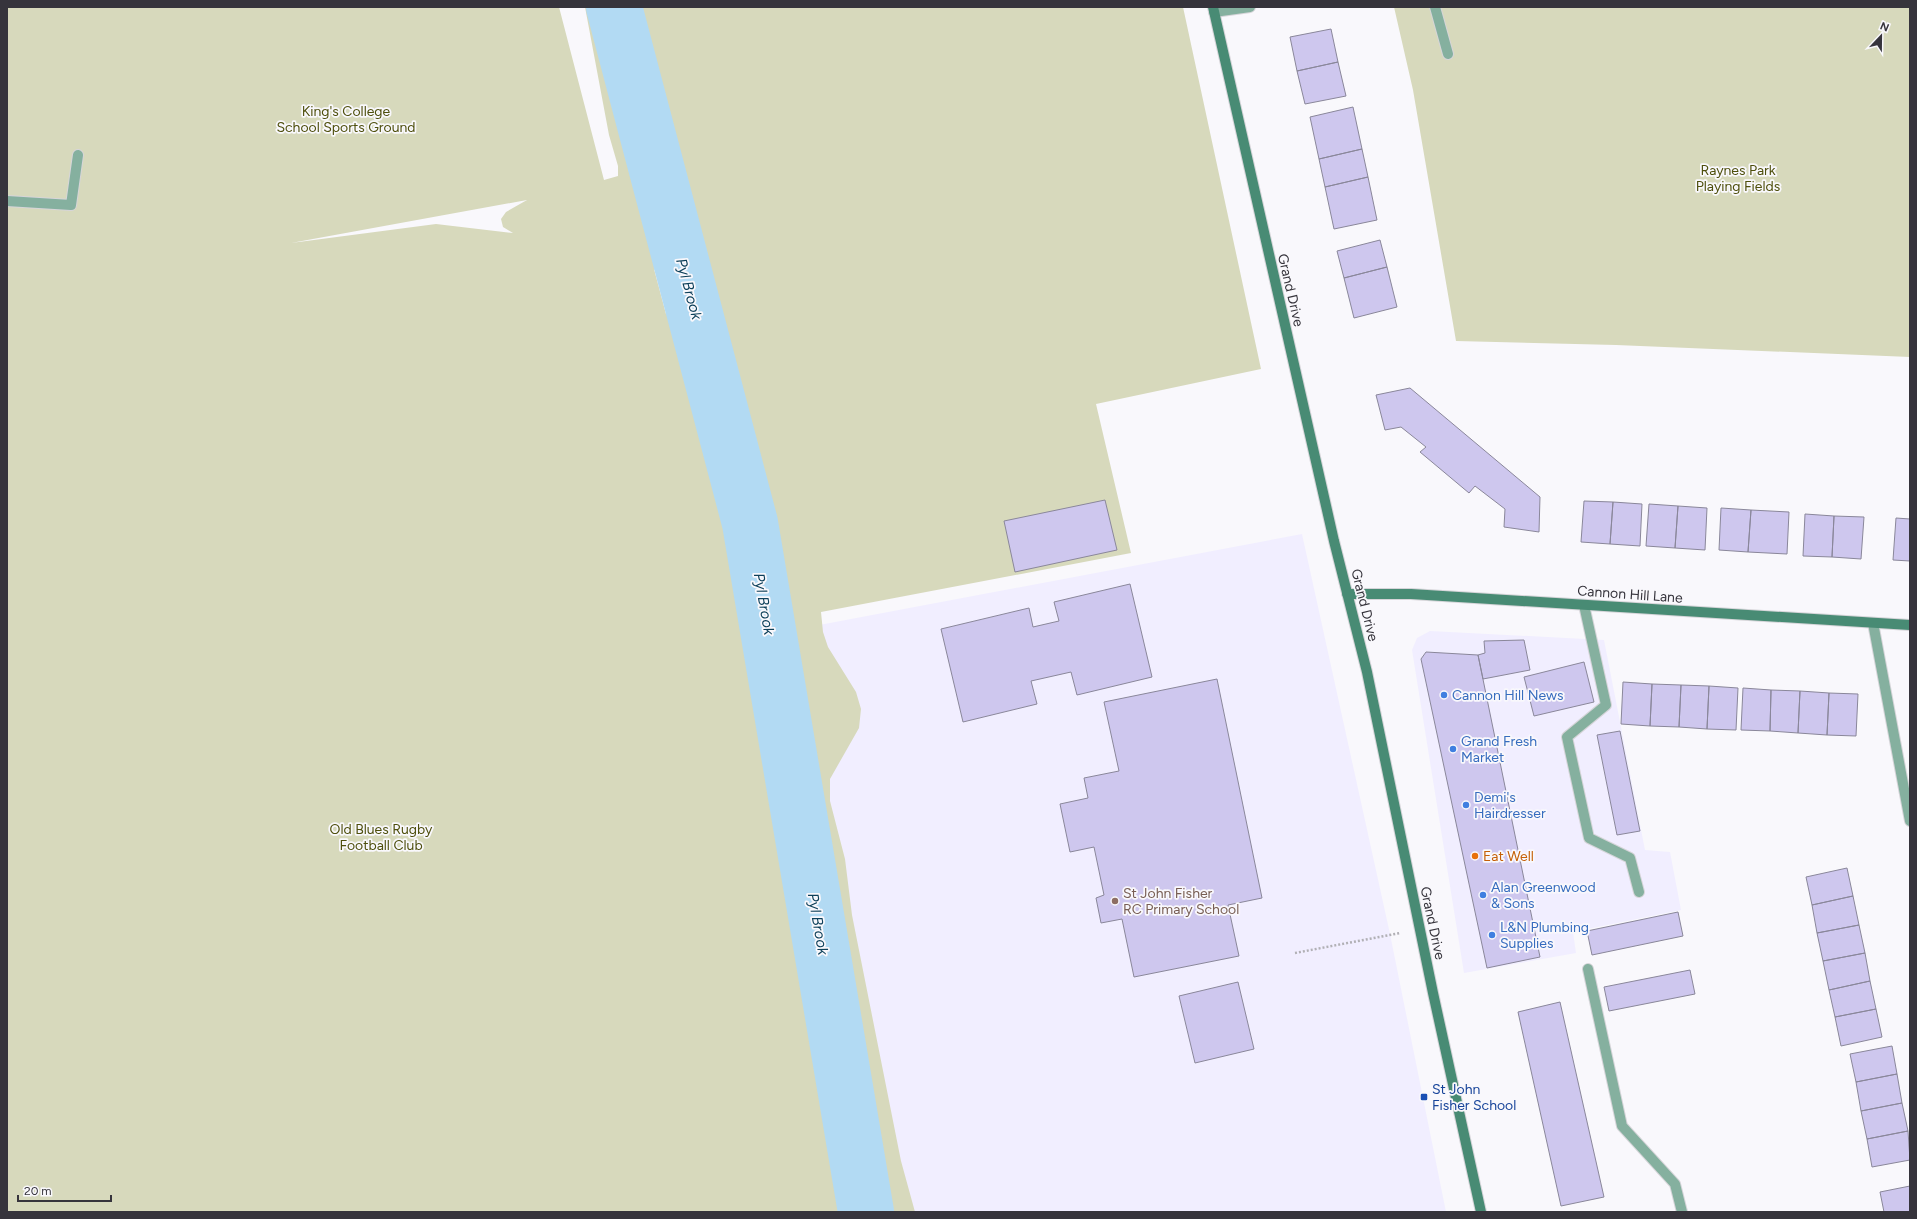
<svg xmlns="http://www.w3.org/2000/svg" width="1917" height="1219" font-family="Figtree,sans-serif">
<rect width="100%" height="100%" fill="#f9f8fc"/>
<!-- built -->
<path fill="#f1eeff" d="M1302 534 1390 934 1446 1212H902L798 629Z
M1430 631 1604 640 1645 850 1670 852 1681 910 1573 932 1576 953 1464 973 1412 650 1417 638Z"/>
<!-- green -->
<path fill="#d7d9bc" fill-rule="evenodd" d="M7 7H559L604 180 618 176V166L609 135 585 7H1183L1261 369 1096 404 1131 553 821 612 823 632 828 647 856 692 861 709 859 728 830 779V801L845 859 852 915 901 1161 915 1212H7ZM527 200 506 212 501 219 503 227 513 233 436 224 291 243ZM654 269 673 291 667 314H666Z
M1394 7H1910V357L1616 345 1456 341 1413 90Z"/>
<g fill="none" stroke-linecap="round" stroke-linejoin="round">
<!-- river -->
<path stroke="#b2daf3" stroke-width="56" d="M614 7 750 523 866 1212"/>
</g>
<!-- building -->
<path fill="#cec7ee" stroke="#8a879a" d="M1331 29 1338 62 1297 71 1290 37Z
M1338 62 1346 96 1305 104 1297 71Z
M1353 107 1362 149 1319 159 1310 117Z
M1362 149 1368 177 1325 187 1319 159Z
M1368 177 1377 220 1334 229 1325 187Z
M1380 240 1387 267 1344 278 1337 251Z
M1387 267 1397 307 1354 318 1344 278Z
M1410 388 1540 497 1539 532 1504 527 1505 509 1475 486 1469 493 1420 452 1426 447 1401 427 1385 430 1376 395Z
M1105 500 1117 550 1015 572 1004 521Z
M1584 501 1613 502 1610 544 1581 542Z
M1613 502 1642 504 1640 546 1610 544Z
M1649 504 1678 506 1675 548 1646 546Z
M1678 506 1707 508 1705 550 1675 548Z
M1721 508 1751 510 1748 552 1719 550Z
M1751 510 1789 512 1787 554 1748 552Z
M1805 514 1834 516 1832 557 1803 556Z
M1834 516 1864 517 1861 559 1832 557Z
M1896 518 1910 519V561L1893 560Z
M1130 584 1152 677 1077 695 1071 672 1031 681 1037 704 963 722 941 629 1029 608 1033 627 1059 621 1054 602Z
M1524 640 1530 670 1483 679 1478 655 1485 653 1484 641Z
M1426 652 1478 655 1540 957 1487 968 1421 659Z
M1584 662 1594 702 1534 716 1524 677Z
M1217 679 1262 898 1228 905 1239 956 1134 977 1122 919 1101 923 1096 898 1104 895 1094 847 1070 852 1060 804 1088 798 1084 778 1119 771 1104 702Z
M1623 682 1652 684 1650 726 1621 724Z
M1652 684 1681 685 1679 727 1650 726Z
M1681 685 1709 686 1707 729 1679 727Z
M1709 686 1738 688 1736 730 1707 729Z
M1743 688 1771 690 1770 731 1741 730Z
M1771 690 1800 691 1798 733 1770 731Z
M1800 691 1829 693 1827 735 1798 733Z
M1829 693 1858 694 1856 736 1827 735Z
M1620 731 1640 831 1617 835 1597 735Z
M1847 868 1853 896 1812 905 1806 877Z
M1853 896 1859 925 1817 933 1812 905Z
M1678 912 1683 936 1592 955 1587 931Z
M1859 925 1865 953 1823 961 1817 933Z
M1865 953 1870 981 1829 990 1823 961Z
M1690 970 1695 994 1609 1011 1604 987Z
M1870 981 1876 1009 1835 1017 1829 990Z
M1238 982 1254 1049 1195 1063 1179 996Z
M1560 1002 1604 1197 1561 1206 1518 1012Z
M1876 1009 1882 1037 1841 1046 1835 1017Z
M1892 1046 1897 1074 1856 1082 1850 1054Z
M1897 1074 1902 1103 1861 1111 1856 1082Z
M1902 1103 1908 1131 1867 1139 1861 1111Z
M1908 1131 1910 1160 1872 1167 1867 1139Z
M1910 1186V1212H1884L1880 1192Z"/>
<g fill="none" stroke-linecap="round" stroke-linejoin="round">
<!-- lane casing -->
<g stroke="#d6d5d9" stroke-width="12">
<path id="lane" d="M1435 7 1448 54
M1214 12 1250 7
M7 201 71 205 78 155
M1584 605 1606 705 1567 737 1589 838 1630 858 1639 892
M1588 969 1622 1126 1675 1184 1682 1212"/>
</g>
<!-- street casing -->
<g stroke="#d6d5d9" stroke-width="12">
<path id="street" d="M1873 623 1910 821"/>
</g>
<!-- secondary casing -->
<g stroke="#d6d5d9" stroke-width="12">
<path id="secondary" d="M1213 7 1334 541 1367 672 1433 993 1481 1212
M1347 594H1411L1910 625"/>
</g>
<!-- path -->
<path stroke="#b1b0b5" stroke-width="2.5" stroke-dasharray="2 2" stroke-linecap="butt" d="M1295 953 1400 933"/>
<!-- lane -->
<use href="#lane" stroke="#85b09f" stroke-width="10"/>
<!-- street -->
<use href="#street" stroke="#85b09f" stroke-width="10"/>
<!-- secondary -->
<use href="#secondary" stroke="#488b74" stroke-width="10"/>
</g>
<!-- markers -->
<g fill="#3f7fe0" stroke="#f9f8fc" stroke-width="1.5">
<circle cx="1444" cy="695" r="4"/>
<circle cx="1453" cy="749" r="4"/>
<circle cx="1466" cy="805" r="4"/>
<circle cx="1483" cy="895" r="4"/>
<circle cx="1492" cy="935" r="4"/>
</g>
<circle fill="#e8710a" stroke="#f9f8fc" stroke-width="1.5" cx="1475" cy="856" r="4"/>
<circle fill="#8d6e63" stroke="#f9f8fc" stroke-width="1.5" cx="1115" cy="901" r="4"/>
<rect fill="#1a4fb4" stroke="#f9f8fc" stroke-width="1.5" x="1420" y="1093" width="8" height="8" rx="2"/>
<g text-anchor="middle" stroke-width="3.5" stroke-linejoin="round" paint-order="stroke">
<!-- park labels -->
<g font-size="14" fill="#4e4f0c" stroke="#f9f8fc">
<text x="346" y="116">King's College<tspan x="346" dy="16">School Sports Ground</tspan></text>
<text x="1738" y="175">Raynes Park<tspan x="1738" dy="16">Playing Fields</tspan></text>
<text x="381" y="834">Old Blues Rugby<tspan x="381" dy="16">Football Club</tspan></text>
</g>
<!-- street labels -->
<g font-size="14" fill="#36343c" stroke="#f9f8fc">
<text transform="translate(1291 290) rotate(77)" y="5">Grand Drive</text>
<text transform="translate(1630 594) rotate(4)" y="5">Cannon Hill Lane</text>
<text transform="translate(1365 605) rotate(76)" y="5">Grand Drive</text>
<text transform="translate(1433 923) rotate(78)" y="5">Grand Drive</text>
</g>
<!-- shop labels -->
<g font-size="14" fill="#366cbe" stroke="#f9f8fc" text-anchor="start">
<text x="1452" y="700">Cannon Hill News</text>
<text x="1461" y="746">Grand Fresh<tspan x="1461" dy="16">Market</tspan></text>
<text x="1474" y="802">Demi's<tspan x="1474" dy="16">Hairdresser</tspan></text>
<text x="1491" y="892">Alan Greenwood<tspan x="1491" dy="16">&amp; Sons</tspan></text>
<text x="1500" y="932">L&amp;N Plumbing<tspan x="1500" dy="16">Supplies</tspan></text>
</g>
<!-- food labels -->
<g font-size="14" fill="#c56008" stroke="#f9f8fc" text-anchor="start">
<text x="1483" y="861">Eat Well</text>
</g>
<!-- education labels -->
<g font-size="14" fill="#785e54" stroke="#f9f8fc" text-anchor="start">
<text x="1123" y="898">St John Fisher<tspan x="1123" dy="16">RC Primary School</tspan></text>
</g>
<!-- transit labels -->
<g font-size="14" fill="#164399" stroke="#f9f8fc" text-anchor="start">
<text x="1432" y="1094">St John<tspan x="1432" dy="16">Fisher School</tspan></text>
</g>
<!-- water labels -->
<g font-size="15" font-style="italic" fill="#0d405a" stroke="#f9f8fc">
<text transform="translate(689 289) rotate(75)" y="5">Pyl Brook</text>
<text transform="translate(764 604) rotate(80)" y="5">Pyl Brook</text>
<text transform="translate(818 924) rotate(80)" y="5">Pyl Brook</text>
</g>
</g>
<!-- border -->
<rect width="1917" height="1219" fill="none" stroke="#36343c" stroke-width="16"/>
<!-- north arrow -->
<g transform="translate(1881 36) rotate(22)" stroke="#f9f8fc" stroke-width="3" paint-order="stroke">
<path d="M0-3L7 15L0 10L-7 15Z" fill="#36343c"/>
<text y="-6" font-size="11" font-weight="bold" text-anchor="middle" fill="#36343c">N</text>
</g>
<!-- scale -->
<path d="M18 1195v6h93v-6" fill="none" stroke="#36343c" stroke-width="2"/>
<text x="24" y="1195" font-size="12" fill="#36343c" stroke="#f9f8fc" stroke-width="3" paint-order="stroke">20 m</text>
</svg>
